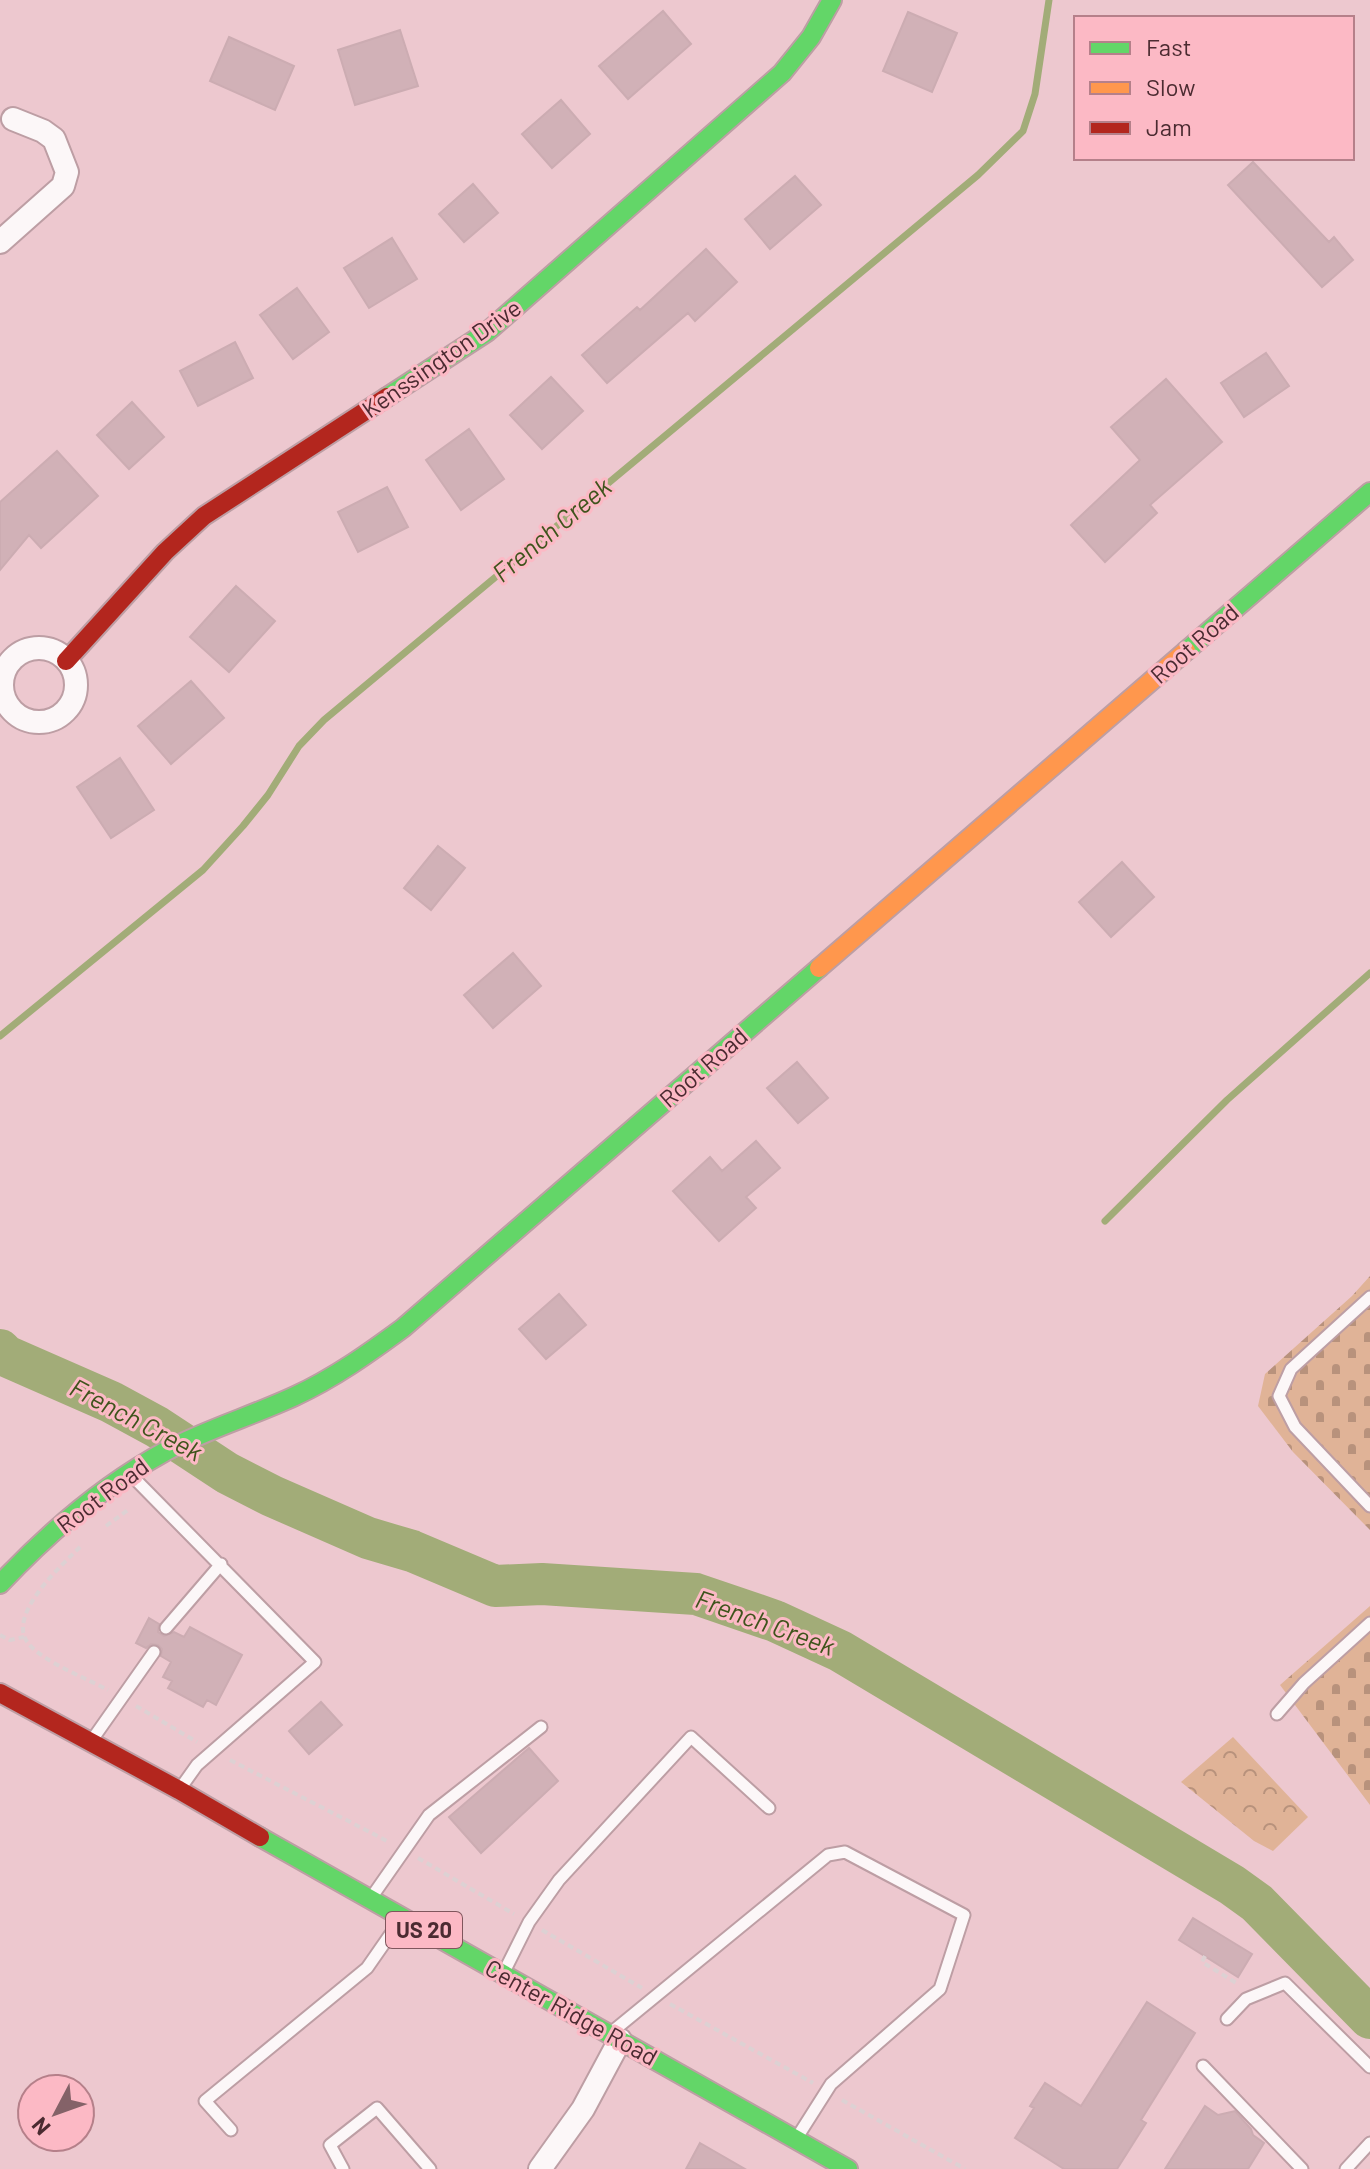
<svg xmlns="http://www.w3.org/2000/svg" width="1370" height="2169" font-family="Barlow,sans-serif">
<defs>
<pattern id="forest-crowns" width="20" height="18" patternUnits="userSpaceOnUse" patternTransform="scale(2)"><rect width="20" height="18" fill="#e0b397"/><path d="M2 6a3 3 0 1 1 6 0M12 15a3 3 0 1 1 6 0" fill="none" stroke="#b8927c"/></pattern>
<pattern id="cemetery-stones" width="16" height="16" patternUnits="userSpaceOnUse" patternTransform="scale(2)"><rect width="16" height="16" fill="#e0b397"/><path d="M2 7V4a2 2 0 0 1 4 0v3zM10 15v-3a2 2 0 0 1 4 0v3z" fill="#b8927c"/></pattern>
</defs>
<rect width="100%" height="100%" fill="#edc8cf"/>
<!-- forest -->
<path fill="url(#forest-crowns)" d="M1233 1737 1308 1817 1273 1851 1254 1841 1181 1782Z"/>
<!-- cemetery -->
<path fill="url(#cemetery-stones)" d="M1370 1276V1530L1293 1452 1258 1406 1265 1374 1352 1296Z
M1370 1606V1805L1280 1685Z"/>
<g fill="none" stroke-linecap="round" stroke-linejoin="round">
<!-- stream -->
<path stroke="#a2ac78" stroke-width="7" d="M0 1036 203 870 243 826 268 795 299 746 324 720 978 175 1023 131 1035 94 1049 0
M1105 1221 1227 1100 1370 973"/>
<!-- river -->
<path stroke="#a2ac78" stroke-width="42" d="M0 1350 6 1356 111 1402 157 1427 227 1473 272 1496 368 1538 412 1551 495 1586 542 1584 696 1594 775 1621 840 1651 1232 1885 1257 1903 1370 2018"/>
</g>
<!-- building -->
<path fill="#d1b1b7" stroke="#ccacb2" stroke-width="2" d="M663 11 691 44 628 99 599 66Z
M908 12 957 33 932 92 883 71Z
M400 30 418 86 355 105 338 50Z
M229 37 294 66 275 110 210 81Z
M561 100 590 134 552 168 522 134Z
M1253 162 1329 242 1334 237 1353 260 1322 287 1228 185Z
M795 176 821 205 770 249 745 219Z
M473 184 498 213 464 242 439 214Z
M392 238 417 279 369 308 344 268Z
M706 249 737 282 695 321 688 313 607 383 582 355 637 307 640 310Z
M297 288 329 332 293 359 260 315Z
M235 342 253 378 198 406 180 371Z
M1266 353 1289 386 1244 417 1221 383Z
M551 377 583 411 542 449 510 415Z
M1166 379 1222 442 1150 505 1157 513 1105 562 1071 525 1140 460 1111 427Z
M132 402 164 437 129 469 97 435Z
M469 429 504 479 461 510 426 460Z
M57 451 98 496 41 548 29 535 0 570V502Z
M387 487 408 527 358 552 338 512Z
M236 586 275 621 229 672 190 637Z
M191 681 224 718 171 764 138 726Z
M120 758 154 810 111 838 77 787Z
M438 846 465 868 431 910 404 888Z
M1122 862 1154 897 1111 937 1079 902Z
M513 953 541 986 493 1028 464 995Z
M797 1062 828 1098 798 1123 767 1088Z
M756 1141 780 1168 746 1197 756 1208 719 1241 673 1191 710 1157 722 1171Z
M559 1294 586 1325 546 1359 519 1329Z
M149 1618 159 1624 158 1632 164 1636 174 1632 184 1637 190 1627 242 1655 216 1705 207 1700 203 1707 168 1688 172 1681 163 1677 171 1662 161 1656 162 1649 158 1645 151 1644 146 1648 136 1643Z
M321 1702 342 1725 309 1754 289 1731Z
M529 1748 558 1781 481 1853 449 1817Z
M1193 1918 1252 1954 1238 1977 1179 1940Z
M1147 2002 1195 2033 1141 2120 1146 2123 1117 2169H1064L1015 2138 1034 2108 1030 2106 1045 2083 1081 2106Z
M1205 2106 1218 2115 1235 2111 1251 2129 1253 2135 1264 2143 1248 2169H1165Z
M700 2143 745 2169H686Z"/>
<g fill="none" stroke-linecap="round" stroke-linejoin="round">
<!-- lane casing -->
<g stroke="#bd9ea4" stroke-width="15">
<path id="lane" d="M1370 1297 1291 1369 1279 1396 1295 1427 1370 1506
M132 1476 315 1662 197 1765 182 1786
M166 1628 221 1564
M1277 1714 1304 1683 1370 1623
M92 1740 154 1652
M371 1898 429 1815 541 1727
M503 1974 529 1922 559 1880 691 1737 769 1808
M1227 2019 1246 1999 1285 1983 1370 2067
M613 2031 828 1855 845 1852 964 1915 940 1989 831 2084 798 2136
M1203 2066 1302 2169
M231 2130 205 2101 367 1968 399 1922
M343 2169 330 2145 377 2108 430 2169
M1346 2169 1370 2143"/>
</g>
<!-- street casing -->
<g stroke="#bd9ea4" stroke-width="26">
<path id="street" d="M0 242 63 186 67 172 54 139 43 131 13 119
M2 685a37 37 0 1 1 74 0a37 37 0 1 1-74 0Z
M540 2169 583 2109 620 2040"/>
</g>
<!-- fast casing -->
<g stroke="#bd9ea4" stroke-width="22">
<path id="fast" d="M387 397 487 332 782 73 811 37 832 0
M1186 651 1370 492
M0 1584C49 1532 103 1485 166 1451 207 1429 252 1416 295 1396 334 1378 369 1353 403 1328L819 968
M260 1837 848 2169"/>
</g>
<!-- slow casing -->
<g stroke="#bd9ea4" stroke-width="22">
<path id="slow" d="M819 968 1186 651"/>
</g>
<!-- jam casing -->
<g stroke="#bd9ea4" stroke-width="22">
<path id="jam" d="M66 661 165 552 204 516 387 397
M0 1693 179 1790 260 1837"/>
</g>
<!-- path -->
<path stroke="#ddd1d3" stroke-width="4" stroke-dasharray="6 4" stroke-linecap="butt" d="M106 1526 128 1510
M80 1547C62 1565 6 1615 28 1643 43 1662 86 1678 108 1690
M0 1635 10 1640 24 1637
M136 1706 197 1742
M230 1760 389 1842
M418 1858 514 1914
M542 1930 642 1988
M1205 1956 1202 1962 1238 1984
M670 2004 813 2083
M842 2100 965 2169"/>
<!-- lane -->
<use href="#lane" stroke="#fcf7f8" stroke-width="11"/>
<!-- street -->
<use href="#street" stroke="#fcf7f8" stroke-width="22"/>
<!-- fast -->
<use href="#fast" stroke="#63d668" stroke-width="18"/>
<!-- slow -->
<use href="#slow" stroke="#ff974d" stroke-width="18"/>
<!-- jam -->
<use href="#jam" stroke="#b3261e" stroke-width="18"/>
</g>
<g text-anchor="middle" stroke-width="6" stroke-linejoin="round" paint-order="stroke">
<!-- shield labels -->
<rect fill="#fcb9c5" stroke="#80565d" stroke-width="2" x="386" y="1912" width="76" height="36" rx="6"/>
<g font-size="22" font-weight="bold" fill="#4b2b31">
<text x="424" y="1938">US 20</text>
</g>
<!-- street labels -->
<g font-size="24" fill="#4b2b31" stroke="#fcb9c5">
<text transform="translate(442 359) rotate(-35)" y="8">Kenssington Drive</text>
<text transform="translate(1195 644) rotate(-41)" y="8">Root Road</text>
<text transform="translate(704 1068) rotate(-41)" y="8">Root Road</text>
<text transform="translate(103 1496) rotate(-37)" y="8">Root Road</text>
<text transform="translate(571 2013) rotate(29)" y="8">Center Ridge Road</text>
</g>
<!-- water labels -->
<g font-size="26" font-style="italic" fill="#3f541c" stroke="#fcb9c5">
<text transform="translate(552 530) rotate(-40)" y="9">French Creek</text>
<text transform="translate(136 1420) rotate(28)" y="9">French Creek</text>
<text transform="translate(765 1623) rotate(20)" y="9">French Creek</text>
</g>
</g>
<!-- legend -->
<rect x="1074" y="16" width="280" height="144" fill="#fcb9c5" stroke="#b5808a" stroke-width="2"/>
<rect x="1090" y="42" width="40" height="12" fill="#63d668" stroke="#b5808a" stroke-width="2"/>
<text x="1146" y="56" font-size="24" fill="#4b2b31">Fast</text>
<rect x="1090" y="82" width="40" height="12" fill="#ff974d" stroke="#b5808a" stroke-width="2"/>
<text x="1146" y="96" font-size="24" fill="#4b2b31">Slow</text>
<rect x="1090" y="122" width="40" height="12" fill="#b3261e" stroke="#b5808a" stroke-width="2"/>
<text x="1146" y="136" font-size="24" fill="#4b2b31">Jam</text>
<!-- north arrow -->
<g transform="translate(56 2113) rotate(229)"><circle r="38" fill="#fcb9c5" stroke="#b5808a" stroke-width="2"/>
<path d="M0-6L14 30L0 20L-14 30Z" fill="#846268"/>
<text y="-12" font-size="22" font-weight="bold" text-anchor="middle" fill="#4b2b31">N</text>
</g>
</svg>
